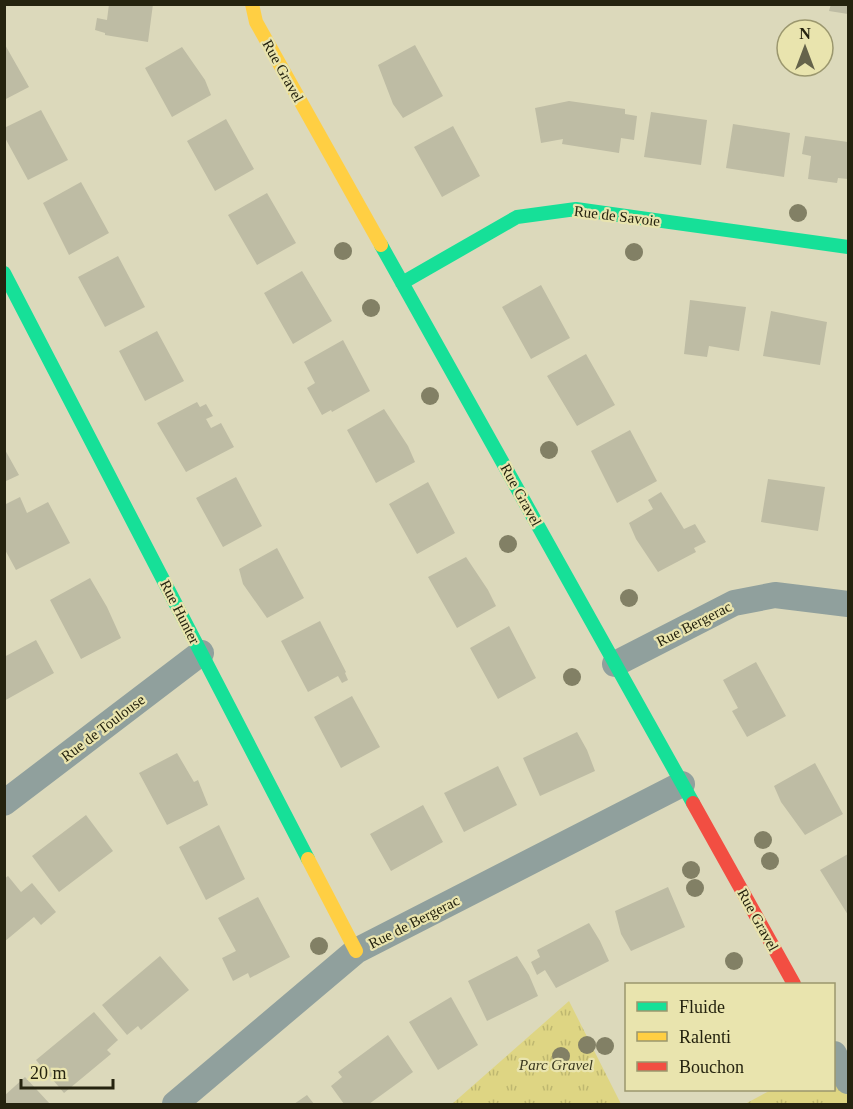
<svg xmlns="http://www.w3.org/2000/svg" width="853" height="1109" font-family="'Times New Roman',serif">
<defs>
<pattern id="park-tufts" width="24" height="20" patternUnits="userSpaceOnUse" patternTransform="scale(1.5)"><rect width="24" height="20" fill="#ded583"/><path d="M3 7l-1-3M5 7V3M7 7l1-3M15 17l-1-3M17 17v-4M19 17l1-3" fill="none" stroke="#beb770"/></pattern>
</defs>
<rect width="100%" height="100%" fill="#dcd9bb"/>
<!-- park -->
<path fill="url(#park-tufts)" d="M569 1001 621 1104H452Z
M834 1054 848 1081V1104H745L771 1090H834Z"/>
<!-- building -->
<path fill="#bebca4" d="M109 4H153L148 42 105 35V33L95 30 97 18 107 20Z
M831 4H848V14L829 11Z
M4 43 29 87 4 100Z
M415 45 443 96 403 118 393 104 378 65Z
M182 47 205 80 211 95 172 117 145 68Z
M569 101 625 109V114L637 116 634 140 621 138 619 153 562 144 563 139 541 143 535 108Z
M41 110 68 160 28 180 4 136V128Z
M651 112 707 120 701 165 644 157Z
M226 119 254 169 215 191 187 141Z
M733 124 790 133 784 177 726 168Z
M453 126 480 176 442 197 414 147Z
M805 136 848 142V179L838 178 837 183 808 179 811 156 802 154Z
M81 182 109 233 69 255 43 203Z
M267 193 296 243 257 265 228 215Z
M118 256 145 307 105 327 78 277Z
M302 271 332 321 293 344 264 293Z
M541 285 570 338 531 359 502 307Z
M690 300 746 307 739 351 709 346 707 357 684 354Z
M771 311 827 322 820 365 763 356Z
M157 331 184 381 145 401 119 351Z
M343 340 370 391 332 412 331 410 322 415 307 388 315 383 304 362Z
M586 354 615 405 577 426 547 376Z
M197 402 200 407 206 404 213 416 206 419 211 428 221 423 234 447 186 472 157 423Z
M384 409 408 446 415 462 376 483 347 430Z
M630 430 657 481 617 503 591 451Z
M4 448 19 475 4 482Z
M236 477 262 526 223 547 196 498Z
M768 479 825 487 818 531 761 522Z
M428 482 455 533 417 554 389 504Z
M661 492 684 529 695 524 706 542 694 548 696 552 658 572 636 539 629 523 653 509 648 500Z
M20 497 27 513 48 502 70 543 16 570 4 548V505Z
M277 548 304 598 267 618 243 584 239 569Z
M466 557 488 590 496 606 457 628 428 577Z
M90 578 107 607 121 638 81 659 50 600Z
M320 621 346 672 345 673 348 680 342 683 338 676 308 692 281 641Z
M509 626 536 678 498 699 470 648Z
M36 640 54 673 4 701V657Z
M756 662 786 716 747 737 732 711 738 708 723 680Z
M352 696 380 747 341 768 314 717Z
M577 732 587 750 595 771 540 796 523 758Z
M177 753 194 782 198 780 208 805 167 825 139 773Z
M815 763 843 814 805 835 781 802 774 786Z
M498 766 517 805 464 832 444 793Z
M423 805 443 842 391 871 370 834Z
M86 815 113 851 59 892 32 856Z
M219 825 245 879 206 900 179 847Z
M848 854V915L820 870Z
M8 876 21 892 32 883 56 912 41 925 34 917 4 942V879Z
M668 887 685 927 631 951 621 934 615 911Z
M258 897 290 957 250 978 248 973 233 981 222 958 236 951 218 918Z
M589 923 600 941 609 961 556 988 545 970 537 975 531 962 540 957 537 950Z
M160 956 189 990 141 1030 138 1026 127 1035 102 1005Z
M517 956 529 975 538 996 487 1021 468 981Z
M451 997 478 1045 438 1070 409 1022Z
M94 1012 118 1040 107 1050 111 1054 64 1093 36 1060Z
M388 1035 413 1072 369 1104H344L331 1086 342 1077 338 1072Z
M25 1077 50 1104H4V1096Z
M307 1095 314 1104H294Z"/>
<g fill="none" stroke-linecap="round" stroke-linejoin="round">
<!-- street -->
<path stroke="#90a09d" stroke-width="26" d="M615 664 734 603 775 595 848 604
M4 803 201 653
M834 1054 848 1081
M175 1104 356 951 682 784"/>
<!-- fast -->
<path stroke="#16e098" stroke-width="14" d="M381 245 693 803
M4 273 308 859
M402 283 517 217 576 209 848 247"/>
<!-- slow -->
<path stroke="#ffcf43" stroke-width="14" d="M252 4 256 22 381 245
M308 859 356 951"/>
<!-- jam -->
<path stroke="#f24e42" stroke-width="14" d="M693 803 794 984"/>
</g>
<!-- trees -->
<g fill="#828065">
<circle cx="798" cy="213" r="9"/>
<circle cx="343" cy="251" r="9"/>
<circle cx="634" cy="252" r="9"/>
<circle cx="371" cy="308" r="9"/>
<circle cx="430" cy="396" r="9"/>
<circle cx="549" cy="450" r="9"/>
<circle cx="508" cy="544" r="9"/>
<circle cx="629" cy="598" r="9"/>
<circle cx="572" cy="677" r="9"/>
<circle cx="763" cy="840" r="9"/>
<circle cx="770" cy="861" r="9"/>
<circle cx="691" cy="870" r="9"/>
<circle cx="695" cy="888" r="9"/>
<circle cx="319" cy="946" r="9"/>
<circle cx="734" cy="961" r="9"/>
<circle cx="587" cy="1045" r="9"/>
<circle cx="605" cy="1046" r="9"/>
<circle cx="561" cy="1056" r="9"/>
</g>
<g text-anchor="middle" stroke-width="4.5" stroke-linejoin="round" paint-order="stroke">
<!-- street labels -->
<g font-size="15" fill="#25230f" stroke="#e9e4ae">
<text transform="translate(283 71) rotate(61)" y="5">Rue Gravel</text>
<text transform="translate(617 216) rotate(7)" y="5">Rue de Savoie</text>
<text transform="translate(521 495) rotate(61)" y="5">Rue Gravel</text>
<text transform="translate(180 612) rotate(63)" y="5">Rue Hunter</text>
<text transform="translate(694 624) rotate(-27)" y="5">Rue Bergerac</text>
<text transform="translate(103 728) rotate(-37)" y="5">Rue de Toulouse</text>
<text transform="translate(758 920) rotate(61)" y="5">Rue Gravel</text>
<text transform="translate(414 922) rotate(-27)" y="5">Rue de Bergerac</text>
</g>
<!-- park labels -->
<g font-size="15" font-style="italic" fill="#39371f" stroke="#e9e4ae">
<text x="556" y="1070">Parc Gravel</text>
</g>
</g>
<!-- border -->
<rect width="853" height="1109" fill="none" stroke="#25230f" stroke-width="12"/>
<!-- legend -->
<rect x="625" y="983" width="210" height="108" fill="#e9e4ae" stroke="#9b976e" stroke-width="1.5"/>
<rect x="637" y="1002" width="30" height="9" fill="#16e098" stroke="#9b976e" stroke-width="1.5"/>
<text x="679" y="1013" font-size="18" fill="#25230f">Fluide</text>
<rect x="637" y="1032" width="30" height="9" fill="#ffcf43" stroke="#9b976e" stroke-width="1.5"/>
<text x="679" y="1043" font-size="18" fill="#25230f">Ralenti</text>
<rect x="637" y="1062" width="30" height="9" fill="#f24e42" stroke="#9b976e" stroke-width="1.5"/>
<text x="679" y="1073" font-size="18" fill="#25230f">Bouchon</text>
<!-- north arrow -->
<g transform="translate(805 48)"><circle r="28" fill="#e9e4ae" stroke="#9b976e" stroke-width="1.5"/>
<path d="M0-4.5L10 22L0 15L-10 22Z" fill="#65634b"/>
<text y="-9" font-size="16" font-weight="bold" text-anchor="middle" fill="#25230f">N</text>
</g>
<!-- scale -->
<path d="M21 1079v9h92v-9" fill="none" stroke="#25230f" stroke-width="3"/>
<text x="30" y="1079" font-size="18" fill="#25230f" stroke="#e9e4ae" stroke-width="4.5" paint-order="stroke">20 m</text>
</svg>
